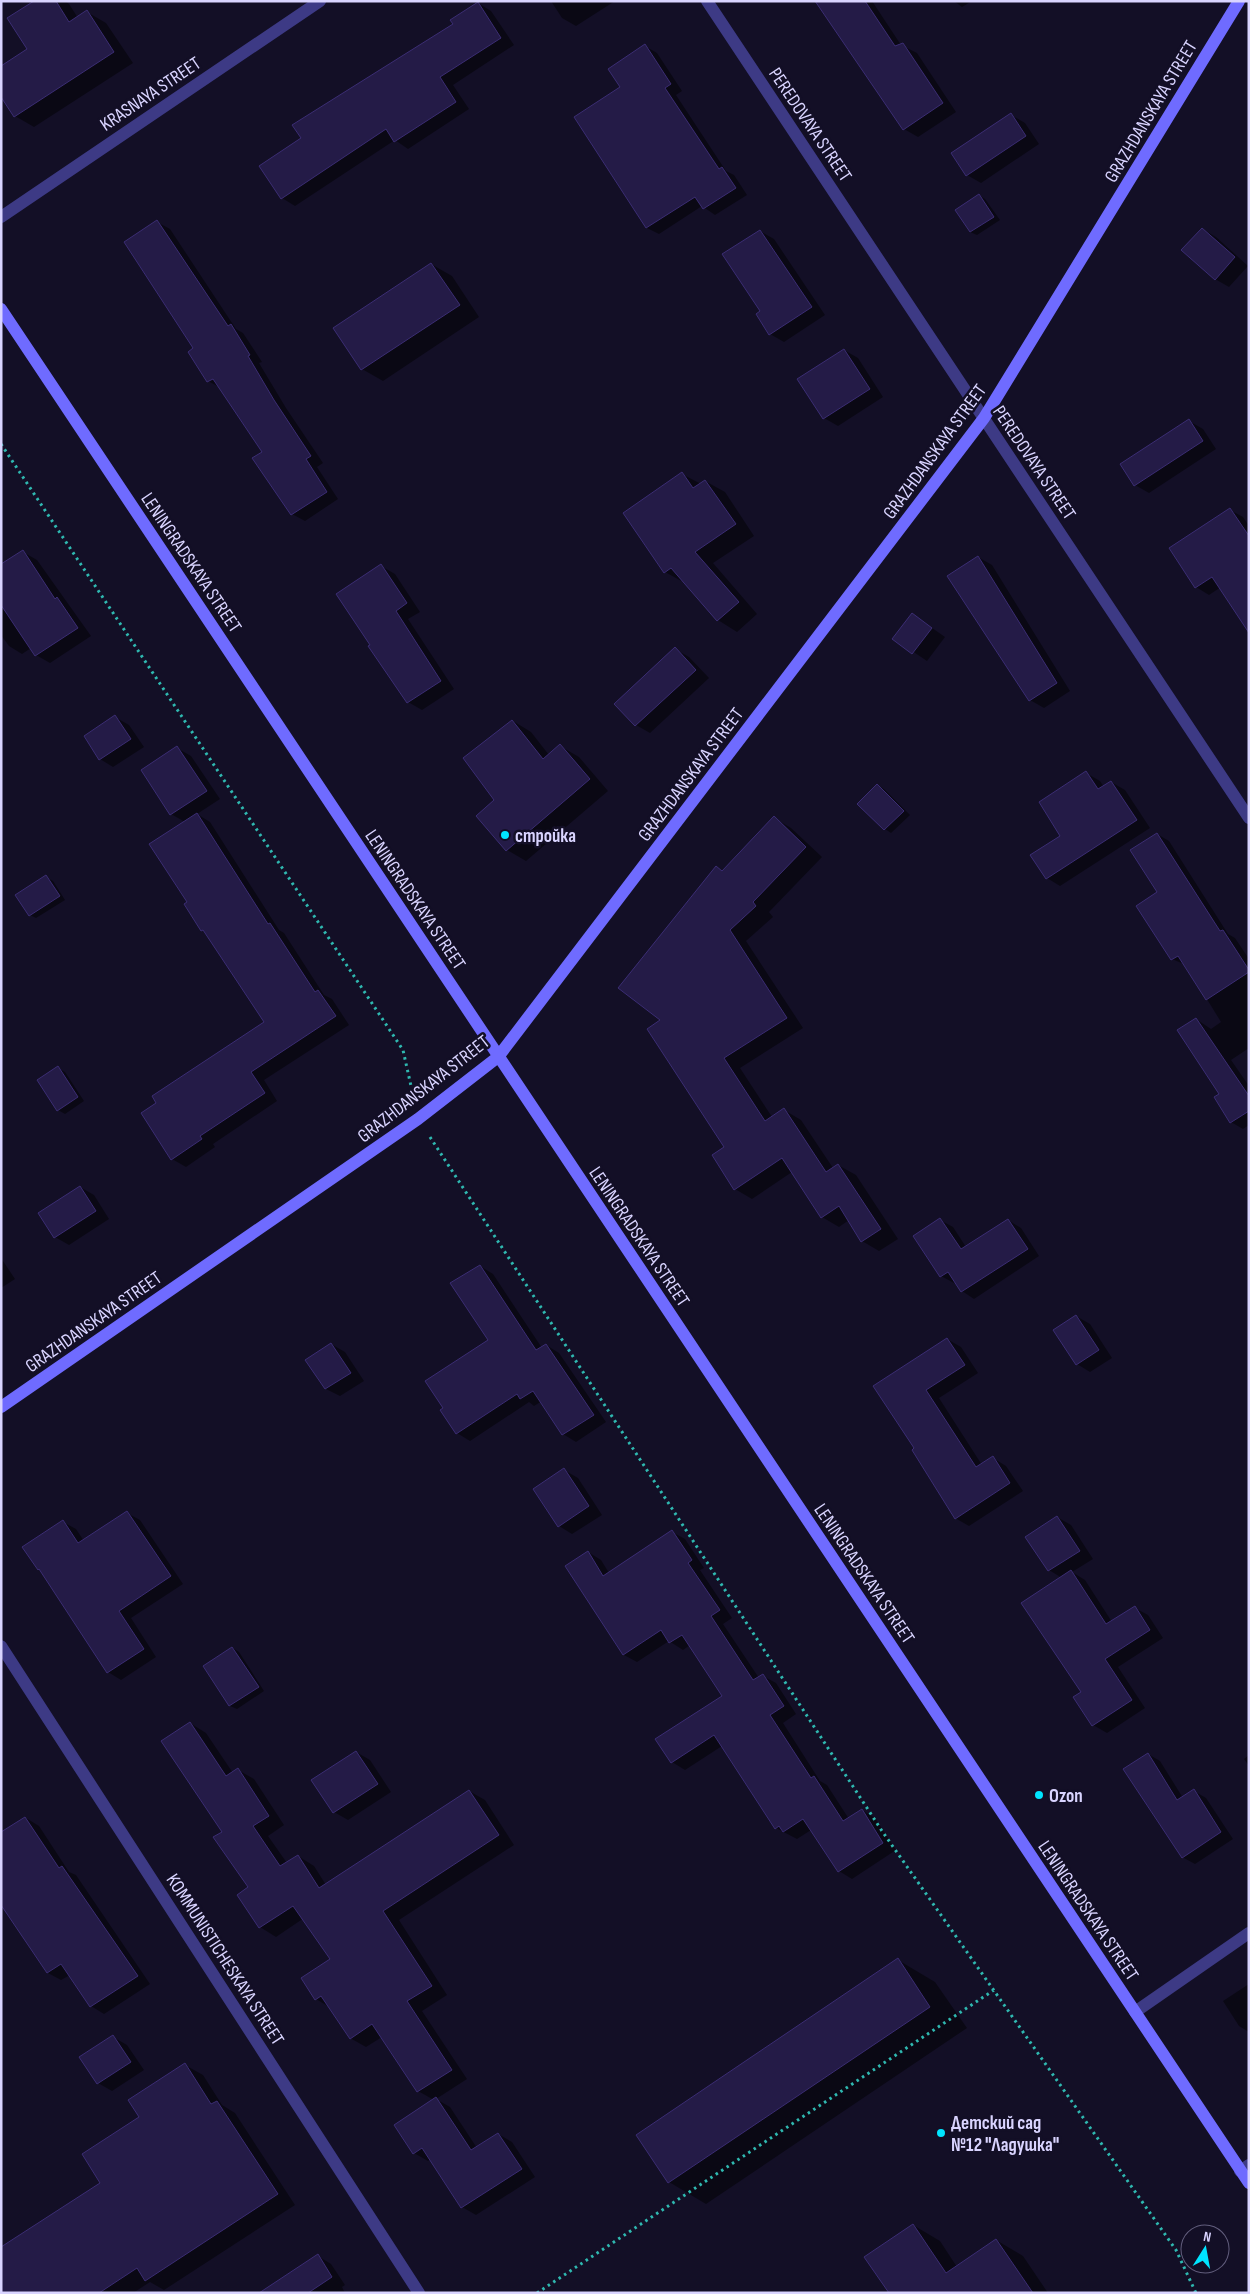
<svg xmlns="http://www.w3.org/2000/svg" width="1250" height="2294" font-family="'Sofia Sans Condensed',sans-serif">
<rect width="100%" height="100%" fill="#130f26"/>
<!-- shadow -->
<path fill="#0007" d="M36 1H65L69 4 78 18 87 12 106 23 133 63 34 127 15 116Z
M551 1H615L576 26 562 18Z
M820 1H872L901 45 917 53 956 112 918 137 904 129Z
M954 1H972L962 7Z
M478 3 491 11 514 45 453 85 469 109 408 149 395 140 295 206 282 198Z
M645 46 657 53 682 91 676 95 726 171 734 175 747 195 715 215 702 206 659 234 647 228 576 117 621 87Z
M1011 115 1025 123 1039 144 981 183 967 175Z
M979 195 985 199 1000 220 977 235 970 232Z
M157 222 170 229 236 329 243 333 262 362 259 363 286 408 323 463 317 467 338 499 305 521 292 514 263 452 221 388 208 381 195 349Z
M1202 229 1216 237 1248 266 1229 287 1215 279Z
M760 231 774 239 825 315 784 342 770 334 762 311Z
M431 264 452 276 479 317 383 381 362 369Z
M844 350 858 358 883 397 838 426 824 418 799 380Z
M1189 421 1203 429 1216 449 1149 493 1135 485Z
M682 474 701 484 705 481 725 492 754 536 713 563 757 614 737 632 718 620 685 583 665 572Z
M1230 510 1243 517 1249 526V631L1221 587 1209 595 1196 587Z
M23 552 37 560 91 636 50 663 36 655 31 648 22 654 9 646 1 635V566Z
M978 557 992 565 1070 691 1044 708 1030 700Z
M381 566 395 574 420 612 408 619 454 689 422 710 408 702Z
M912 614 945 637 927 661 893 638Z
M675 649 689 657 709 678 650 733 636 725 616 704Z
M115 717 129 725 144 747 113 767 100 759Z
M513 721 531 732 549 755 560 746 579 757 608 791 526 861 507 850 496 800Z
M177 748 191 756 220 799 197 814 210 822 279 930 284 933 324 995 332 999 349 1025 264 1080 277 1101 213 1144 215 1147 186 1167 172 1159 266 1023 207 933 202 930 189 902 185 822 171 814Z
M1086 773 1100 781 1104 787 1111 782 1125 790 1150 828 1060 886 1047 878Z
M877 785 884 789 910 815 891 833 885 829Z
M774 818 791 828 822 857 769 912 773 917 746 941 803 1028 740 1068 772 1117 784 1110 801 1120 833 1168 838 1165 856 1175 898 1239 879 1251 862 1241 849 1220 839 1227 822 1217 792 1172 752 1199 735 1189 726 1148 662 1020 717 868 723 871Z
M1157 834 1169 841 1228 934 1235 938 1249 959V1048L1231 1060 1249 1086V1125L1243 1129 1231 1122 1220 1095 1196 1019 1211 1029 1221 1022 1186 965 1172 959 1159 892Z
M46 877 53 881 65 900 36 918 30 915Z
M58 1068 65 1072 84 1101 65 1114 58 1110Z
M80 1187 94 1195 109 1219 69 1245 55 1237 39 1213Z
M940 1220 953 1227 966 1247 1008 1220 1021 1228 1039 1256 974 1299 962 1291 956 1282 954 1283 941 1276Z
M1 1258 15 1279 1 1288Z
M480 1266 493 1274 542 1348 546 1345 559 1353 606 1422 576 1442 563 1434 542 1401 534 1406 529 1402 470 1441 457 1433 489 1340Z
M1076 1316 1090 1324 1112 1358 1090 1372 1077 1364Z
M947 1339 961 1347 978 1373 939 1398 982 1465 993 1458 1006 1466 1023 1491 969 1526 955 1518 916 1449 875 1386Z
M331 1344 345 1352 364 1381 340 1396 326 1389 307 1360Z
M564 1470 578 1478 602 1515 572 1534 559 1526Z
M127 1513 140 1520 183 1584 131 1618 156 1657 121 1680 108 1672 42 1571 39 1569 63 1522 76 1529 84 1541Z
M1057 1517 1071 1525 1093 1559 1072 1572 1085 1580 1112 1622 1135 1608 1148 1615 1163 1638 1118 1667 1145 1708 1107 1733 1093 1725 1083 1692 1062 1578 1049 1570Z
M672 1532 685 1539 704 1568 700 1570 732 1618 723 1624 759 1678 763 1676 776 1683 796 1714 783 1723 820 1781 827 1785 849 1819 862 1810 875 1818 896 1850 852 1879 839 1871 811 1830 797 1839 776 1828 722 1746 685 1770 672 1762 724 1696 690 1645 683 1650 669 1641 637 1662 624 1655 566 1566 588 1552 601 1560 609 1573Z
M233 1648 239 1652 264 1691 237 1709 230 1706 205 1667Z
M190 1723 206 1733 233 1773 238 1770 254 1779 284 1825 268 1836 287 1863 298 1856 314 1866 326 1885 469 1791 485 1800 514 1845 399 1920 447 1995 422 2011 467 2079 436 2099 450 2107 477 2148 498 2134 512 2142 535 2177 476 2215 462 2207 431 2159 428 2161 414 2153 434 2100 418 2091 382 2037 366 2047 350 2038 331 2008 316 1999 332 1960 304 1918 276 1937 260 1927 250 1888 223 1832Z
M356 1752 370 1760 391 1792 348 1820 334 1812 313 1781Z
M1148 1754 1160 1761 1183 1798 1194 1791 1206 1798 1233 1839 1195 1864 1182 1857Z
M1249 1755V1766L1244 1759Z
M26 1818 39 1826 69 1872 76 1875 150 1984 104 2014 91 2006 70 1975 61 1980 48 1973Z
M898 1960 935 1982 967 2028 706 2204 669 2182Z
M1249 1984V2032L1239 2026 1223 2001Z
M113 2037 127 2045 144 2070 112 2091 98 2083Z
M185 2065 203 2075 222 2105 235 2113 295 2205 164 2290 150 2282 133 2293H4L102 2183 141 2117Z
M913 2225 940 2241 957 2267 996 2240 1023 2256 1048 2293H890Z
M318 2256 331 2264 345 2285 342 2287 345 2293H261Z"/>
<!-- building -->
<path fill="#241b47" stroke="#3b2d73" d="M34 1H56L69 22 87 10 114 52 14 117 1 97V66L27 49 7 18Z
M815 1H865L895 46 903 43 943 103 903 130Z
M478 2 501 38 440 77 456 102 394 142 386 129 281 199 259 166 301 138 292 125 453 24 450 20Z
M645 44 671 84 665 88 719 169 722 167 736 188 703 209 695 197 646 228 574 117 620 87 608 69Z
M1011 113 1026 136 966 176 951 153Z
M979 194 994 217 970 232 955 210Z
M157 220 228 326 231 324 250 355 248 356 274 400 311 456 306 459 327 492 291 515 252 458 262 452 213 379 207 382 188 352 193 348 124 242Z
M1202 228 1235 257 1215 280 1181 250Z
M760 230 812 307 769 335 756 314 760 311 722 254Z
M431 263 460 305 361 370 333 328Z
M844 349 870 389 823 419 797 379Z
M1189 419 1203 441 1134 486 1120 464Z
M682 472 693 488 705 480 736 524 695 552 739 602 717 621 671 568 664 573 623 513Z
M1230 508 1249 536V633L1212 577 1195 588 1169 548Z
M23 550 55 599 57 597 78 628 35 656 1 605V564Z
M978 556 1057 683 1029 701 947 576Z
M381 564 407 603 396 611 441 681 407 703 368 646 370 645 336 594Z
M912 613 932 628 912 654 892 639Z
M675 647 696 670 635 726 614 704Z
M115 715 131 739 99 760 84 736Z
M512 720 543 759 560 744 590 779 506 851 476 816 494 800 463 758Z
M177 746 207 791 170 815 141 770Z
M1086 771 1098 789 1111 781 1137 820 1046 879 1030 855 1060 836 1039 802Z
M877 784 904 811 884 830 857 804Z
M197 813 268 924 270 923 315 992 318 990 336 1016 251 1072 265 1093 200 1136 202 1139 171 1160 141 1113 156 1103 152 1096 264 1022 203 930 201 931 184 904 187 902 149 844Z
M774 816 806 847 753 902 756 906 730 930 787 1018 724 1058 765 1121 784 1108 826 1172 838 1164 881 1229 861 1242 839 1206 821 1218 782 1158 734 1190 712 1155 724 1147 647 1029 660 1020 618 988 716 866 722 871Z
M1157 833 1220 931 1223 930 1249 970V972L1206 1000 1178 956 1171 960 1136 906 1157 892 1130 850Z
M46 875 60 896 29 916 15 895Z
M1196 1018 1249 1096V1111L1230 1123 1214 1097 1219 1094 1177 1030Z
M58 1066 78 1097 57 1111 37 1080Z
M80 1186 96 1211 54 1238 38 1213Z
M940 1218 961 1249 1008 1219 1028 1249 961 1292 948 1272 940 1277 913 1236Z
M480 1265 536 1350 546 1344 594 1415 562 1435 533 1391 520 1399 517 1394 456 1434 440 1410 443 1408 425 1381 488 1340 450 1283Z
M1076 1315 1099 1350 1076 1365 1053 1330Z
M947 1338 965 1365 926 1390 976 1467 993 1456 1010 1483 955 1519 912 1450 914 1448 873 1386Z
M331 1343 351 1373 325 1389 305 1360Z
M564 1468 589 1506 558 1527 533 1489Z
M127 1511 171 1576 119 1611 144 1649 107 1673 39 1569 38 1570 22 1547 63 1520 78 1543Z
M1057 1516 1080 1551 1048 1571 1025 1537Z
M672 1530 692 1560 688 1563 720 1610 711 1616 753 1680 763 1674 784 1706 770 1715 811 1778 814 1776 843 1821 862 1809 883 1843 838 1872 803 1819 783 1832 779 1826 775 1829 714 1735 671 1763 655 1739 722 1696 682 1635 669 1643 661 1630 623 1655 565 1566 588 1551 603 1576Z
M1071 1570 1106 1624 1135 1606 1150 1630 1105 1659 1132 1700 1092 1726 1073 1697 1081 1692 1021 1603Z
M232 1647 259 1687 229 1706 203 1666Z
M190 1722 226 1776 238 1768 269 1816 253 1826 280 1866 298 1855 319 1888 469 1790 499 1835 383 1911 432 1986 407 2001 452 2070 417 2092 372 2024 350 2039 321 1996 315 2000 301 1978 330 1959 293 1906 259 1928 237 1895 248 1887 213 1837 222 1832 161 1741Z
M356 1751 378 1784 333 1813 311 1780Z
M1148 1753 1177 1800 1194 1789 1221 1832 1182 1858 1123 1769Z
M25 1817 59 1868 62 1866 138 1976 90 2007 61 1964 47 1973 1 1905V1832Z
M898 1958 930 2007 668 2183 636 2135Z
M113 2035 131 2062 97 2084 79 2057Z
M185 2063 211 2104 217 2101 278 2194 145 2281 137 2268 99 2293H1V2247L100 2183 82 2154 139 2117 128 2100Z
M436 2097 471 2150 498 2133 522 2169 461 2208 422 2148 413 2154 394 2125Z
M913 2224 946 2273 996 2239 1033 2293H889L864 2257Z
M318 2254 332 2277 308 2293H259Z"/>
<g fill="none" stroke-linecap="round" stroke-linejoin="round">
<!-- path -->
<path stroke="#2fb8b0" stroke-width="3" stroke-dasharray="2.5 4" stroke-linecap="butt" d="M1 444 403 1050 413 1095
M430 1137 882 1831 1176 2250 1196 2293
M537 2293 994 1990"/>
<!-- lane -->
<path stroke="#3d3a85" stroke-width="12" d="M1240 2171 1249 2165"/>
<!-- street -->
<path stroke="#3d3a85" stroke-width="12" d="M707 1 1249 818
M1 217 320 1
M1 1646 419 2293
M1135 2012 1249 1933"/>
<!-- secondary -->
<path stroke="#6f6bff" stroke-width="12" d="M1 309 1249 2183
M1 1407 418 1119 498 1057 984 418 1239 1"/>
</g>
<!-- markers -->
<g fill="#00e5ff" stroke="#130f26" stroke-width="2">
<circle cx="505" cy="835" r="5"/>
<circle cx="1039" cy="1795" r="5"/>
<circle cx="941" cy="2133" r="5"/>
</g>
<g text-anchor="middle" stroke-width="5" stroke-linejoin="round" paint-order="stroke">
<!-- street labels -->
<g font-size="19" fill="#d9d4ff" stroke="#130f26">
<text transform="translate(150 93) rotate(-34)" y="7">KRASNAYA STREET</text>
<text transform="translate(1150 111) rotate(-59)" y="7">GRAZHDANSKAYA STREET</text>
<text transform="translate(811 124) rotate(56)" y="7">PEREDOVAYA STREET</text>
<text transform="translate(934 451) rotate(-54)" y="7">GRAZHDANSKAYA STREET</text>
<text transform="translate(1035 462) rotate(56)" y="7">PEREDOVAYA STREET</text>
<text transform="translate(192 562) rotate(56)" y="7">LENINGRADSKAYA STREET</text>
<text transform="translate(690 774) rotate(-53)" y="7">GRAZHDANSKAYA STREET</text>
<text transform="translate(416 899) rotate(56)" y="7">LENINGRADSKAYA STREET</text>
<text transform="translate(423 1088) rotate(-38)" y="7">GRAZHDANSKAYA STREET</text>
<text transform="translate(640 1236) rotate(56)" y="7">LENINGRADSKAYA STREET</text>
<text transform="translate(93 1321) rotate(-35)" y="7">GRAZHDANSKAYA STREET</text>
<text transform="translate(865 1573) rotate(56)" y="7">LENINGRADSKAYA STREET</text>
<text transform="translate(1089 1910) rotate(56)" y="7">LENINGRADSKAYA STREET</text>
<text transform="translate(226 1959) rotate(57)" y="7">KOMMUNISTICHESKAYA STREET</text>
</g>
<!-- poi labels -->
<g font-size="19" font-weight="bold" fill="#d9d4ff" stroke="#130f26" text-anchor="start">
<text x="515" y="842">стройка</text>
<text x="1049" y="1802">Ozon</text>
<text x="951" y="2129">Детский сад<tspan x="951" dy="22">№12 "Ладушка"</tspan></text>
</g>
</g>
<!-- border -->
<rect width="1250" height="2294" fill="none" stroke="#d9d4ff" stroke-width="5"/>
<!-- north arrow -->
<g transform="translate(1205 2249) rotate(11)"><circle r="24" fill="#130f26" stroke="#625e7d"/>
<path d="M0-4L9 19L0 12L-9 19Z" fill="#00e5ff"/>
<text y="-8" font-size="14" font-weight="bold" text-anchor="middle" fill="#d9d4ff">N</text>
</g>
</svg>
